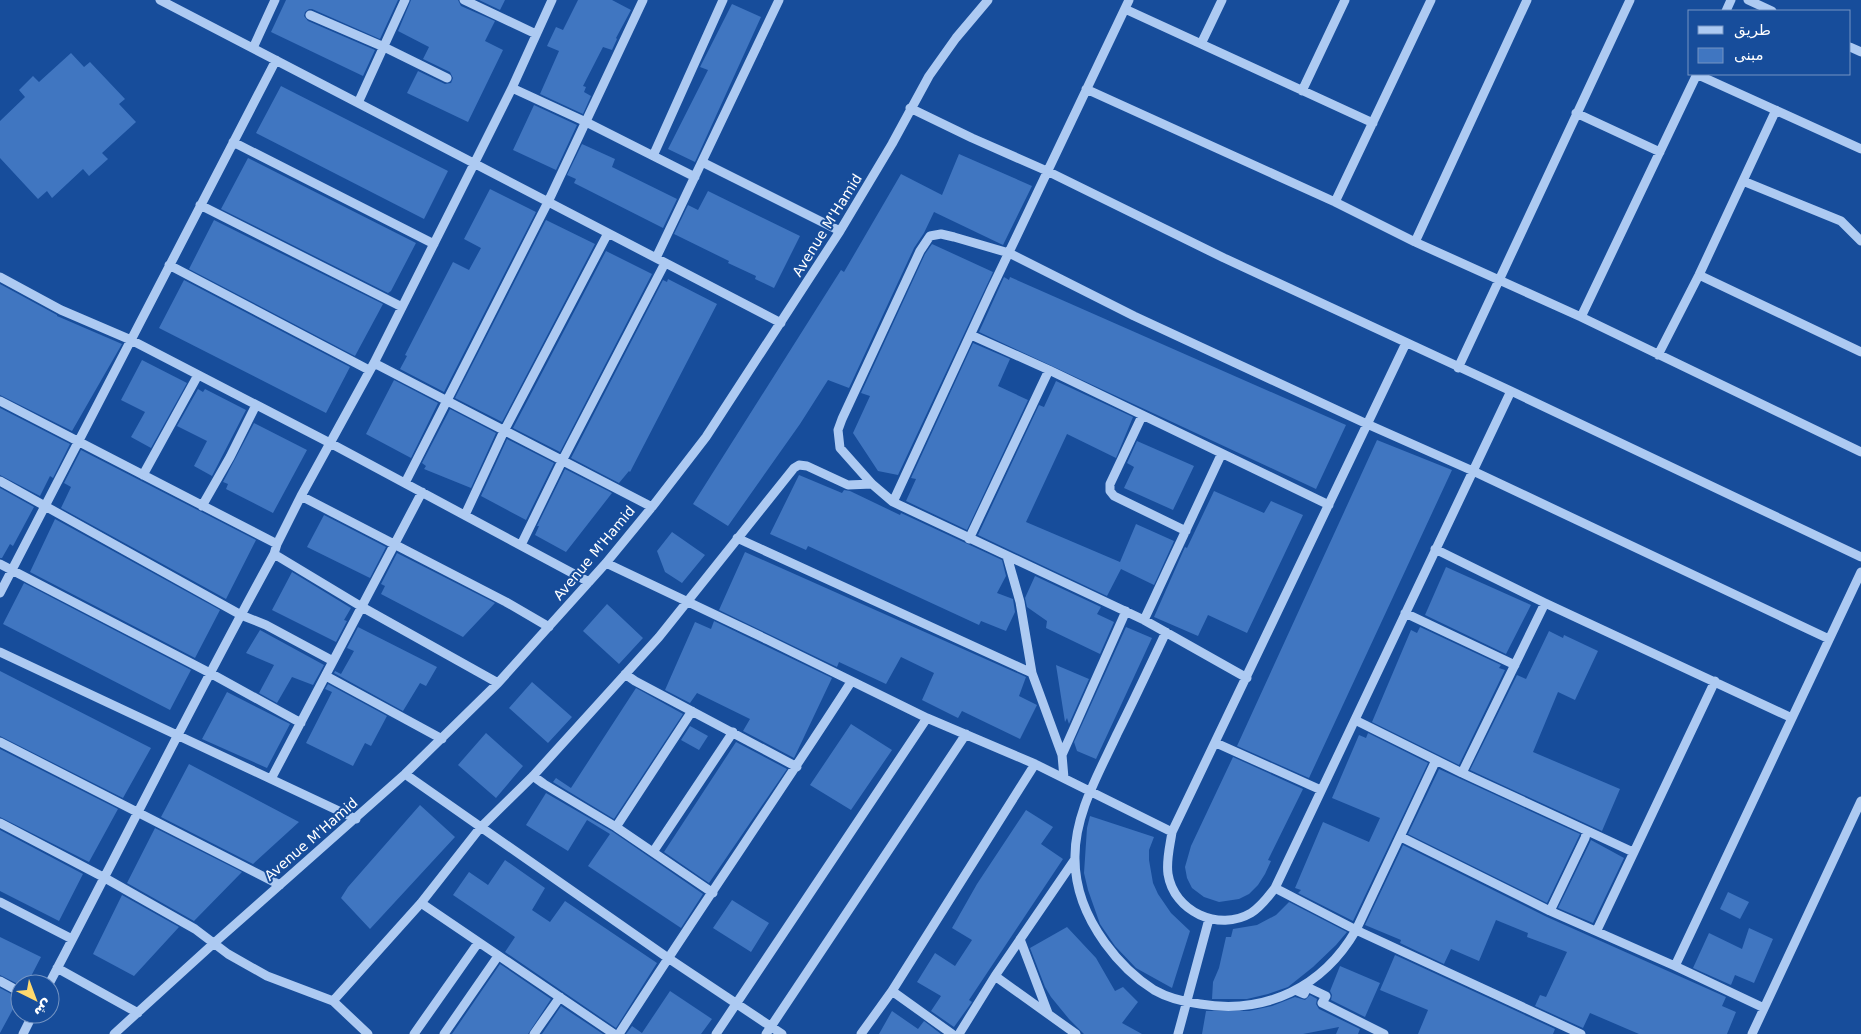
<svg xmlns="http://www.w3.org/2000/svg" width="1861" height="1034" font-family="'DejaVu Sans',Cairo,sans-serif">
<rect width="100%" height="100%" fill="#174d9b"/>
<!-- building -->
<path fill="#4076c1" d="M286 0H398L380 39 312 9H309L305 12 304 16 308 21 375 50 363 76 271 32Z
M411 0H458L461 6 495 21 485 41 503 50 468 122 407 93 418 71 445 84 451 83 453 78 450 72 423 59 429 47 398 31Z
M479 0H505L500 10Z
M578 0H612L631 10 616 38 617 39 612 50 603 47 583 86 586 87 584 92 591 96 583 114 540 94 559 51 547 46 556 27 563 30Z
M732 4 761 17 695 162 668 149 708 70 700 67Z
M71 53 84 67 90 62 125 99 119 104 136 122 102 153 108 159 89 176 83 169 52 198 47 191 38 199 0 158V121L25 97 19 90 33 76 39 82Z
M281 86 448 171 424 219 256 133Z
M534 105 577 125 556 170 513 150Z
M582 144 615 159 612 167 677 199 663 228 574 183 576 179 567 175Z
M959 154 1032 186 1003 245 934 212 924 233 914 248 849 388 828 380 800 424 728 526 693 504 841 270 844 272 901 174 942 195Z
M248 158 416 243 391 291 388 293 221 209Z
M490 189 536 212 444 392 400 369 407 356 405 355 453 262 469 270 481 248 464 239Z
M708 191 800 236 774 288 755 279 756 276 728 263 729 261 674 234 688 205 698 210Z
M214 220 383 304 355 356 189 269Z
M546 220 595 244 502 422 455 398Z
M932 244 993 272 898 475 878 471 853 433 870 396 861 393 925 254Z
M606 251 652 274 560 452 513 428Z
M1004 277 1009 280 1010 277 1346 425 1316 489 979 332Z
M668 279 717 304 630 472 629 471 619 483 571 458 663 280 667 282Z
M184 280 350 367 326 413 159 328Z
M0 284 57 315V316L122 344 72 431 0 395Z
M973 343 1010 359 998 386 1028 400 967 530 906 501 916 479 911 478Z
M142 360 187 383 151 448 131 437 145 412 121 400Z
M394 380 438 403 411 458 366 434Z
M1056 381 1133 417 1116 458 1067 434 1026 522 1120 562 1136 524 1174 541 1154 585 1121 569 1107 596 978 535 1039 405 1044 407Z
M198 389 203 392 205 389 246 410 212 476 194 466 207 441 177 426Z
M0 408 70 444 53 478 50 476 40 496 0 475Z
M450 409 496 433 471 488 424 469 426 466 422 463Z
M254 423 307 450 273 513 226 489 228 484 223 482Z
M507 439 554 463 526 520 481 496Z
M1377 440 1452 470 1309 778 1237 746Z
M1137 441 1194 466 1173 510 1124 488 1134 467 1127 463Z
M81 450 256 540 226 599 61 508 71 487 64 483Z
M565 469 612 493 566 552 535 535 539 526H537Z
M799 475 842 493 844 490 850 491 900 515 901 513 1002 560 1006 576 997 593 1013 599 1015 612 1006 631 981 621 979 625 808 546 806 550 770 534Z
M0 488 34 507 13 546 10 544 2 558H0Z
M1214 491 1264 513 1271 501 1303 515 1247 633 1208 615 1198 636 1154 617 1185 547 1187 548Z
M324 515 386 547 370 578 307 547Z
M55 519 220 610 195 658 30 572Z
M672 532 705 555 682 583 665 572 657 551Z
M745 552 1026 677 1019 696 1037 705 1020 739 962 711 958 718 922 700 934 673 901 657 886 684 839 662 837 667 719 610Z
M397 553 495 603 463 637 381 594 385 586 381 584Z
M1446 567 1531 605 1506 654 1425 615Z
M292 572 351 608 344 620 347 621 336 642 272 610Z
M1035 576 1101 607 1097 614 1114 622 1100 654 1046 628 1047 621 1027 607 1025 598Z
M24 583 191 670 170 710 3 624Z
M607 604 643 638 619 664 583 631Z
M714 621 832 678 794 758 743 731 750 719 697 693 690 703 665 690 695 622 711 629Z
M358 627 437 667 426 686 420 683 403 711 334 673 335 671 341 674 354 651 347 648Z
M1126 627 1152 638 1096 759 1077 751 1074 742Z
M1420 627 1501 665 1499 668 1505 670 1459 765 1372 722 1411 630 1417 633Z
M260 630 324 665 313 685 292 677 277 703 259 693 274 665 246 653Z
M1549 631 1563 638 1564 635 1598 651 1575 700 1558 692 1533 752 1620 789 1602 831 1470 770 1517 675 1526 679Z
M1056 665 1089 679 1069 724 1067 718 1065 722Z
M0 671 151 748 123 798 0 736Z
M532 682 572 717 548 743 509 708Z
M328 684 387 716 371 746 365 743 353 766 306 743 332 692 325 689Z
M636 688 683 714 614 819 553 782 556 778 571 788Z
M227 692 290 724 267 768 202 739Z
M851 724 892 750 851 810 810 785Z
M690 726 708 736 699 750 681 740Z
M486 733 523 766 496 798 458 765Z
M1368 733 1428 763 1353 921 1298 893 1301 890 1295 888 1323 822 1369 842 1380 818 1332 798 1359 735 1366 738Z
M736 742 787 769 709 883 664 852Z
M0 749 118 809 89 862 0 817Z
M1233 757 1303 789 1268 860 1271 861 1265 874 1258 885 1249 894 1239 899 1219 902 1204 897 1192 888 1187 878 1185 867 1191 846Z
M189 764 299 822 253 864 161 817Z
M1439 769 1580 834 1547 903 1408 834Z
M546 793 613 832 703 894 681 928 588 866 610 834 587 820 568 851 526 825Z
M420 805 455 837 370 929 341 898 348 887Z
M1026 810 1053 827 1041 844 1063 859 969 1000 972 1002 954 1027 931 1011 941 996 917 982 935 953 955 966 972 940 952 928 977 884Z
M1090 816 1154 837 1149 850V860L1153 883 1158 894 1171 913 1190 931 1172 988 1136 968 1115 946 1100 924 1088 890 1084 873 1087 828Z
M155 828 242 872 194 921 127 883Z
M0 830 83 874 59 921 0 891Z
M1591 840 1624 858 1593 923 1558 908Z
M1403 845 1547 917 1726 997 1722 1006 1736 1012 1727 1034H1639L1590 1013 1583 1028 1535 1006 1540 995 1546 997 1567 952 1527 937 1528 933 1496 920 1479 961 1451 949 1444 964 1400 943 1401 940 1365 925Z
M505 860 545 888 532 910 550 922 565 901 657 963 616 1028 505 952 515 937 453 895 469 872 488 885Z
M1728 892 1749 902 1740 919 1720 909Z
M122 895 179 927 134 976 93 954Z
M732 900 769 923 751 952 713 928Z
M1289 902 1347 932 1336 945 1313 967 1288 987 1268 994 1247 999H1212L1213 982 1219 968 1226 937H1231L1233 929 1257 925 1276 915Z
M1067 927 1096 958 1115 991 1123 987 1138 1002 1122 1023 1142 1034H1084L1069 1019 1051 997 1045 987 1030 948Z
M1749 928 1773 939 1754 983 1735 975 1731 985 1693 968 1709 933 1742 949Z
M0 937 41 957 27 984 20 985 0 975Z
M1395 955 1555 1029 1553 1034H1418L1428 1010 1380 990Z
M500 964 551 999 528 1034H452Z
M1340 966 1380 983 1365 1017 1331 1000 1332 995 1330 991Z
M0 988 19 998 0 1033Z
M670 991 712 1019 701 1034H626L632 1026 642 1033Z
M1310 995 1317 999 1316 1004 1319 1009 1360 1029 1358 1034H1336L1339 1027 1303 1034H1202L1206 1011H1249L1272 1006 1295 997 1305 1000Z
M561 1006 603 1034H542Z
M892 1011 918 1029 924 1021 941 1034H879Z"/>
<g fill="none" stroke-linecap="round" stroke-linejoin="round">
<!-- minor -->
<path stroke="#adcaf2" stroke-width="9" d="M160 0 781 323
M464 0 536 34
M1748 0 1772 11
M1125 9 1373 123
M1726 11 1731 0
M310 15 384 47 447 78
M1201 44 1222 0
M1850 47 1861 52
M253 48 275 0
M1696 74 1861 149
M512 88 586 122 695 177
M1086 89 1335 202 1415 242 1581 317 1861 452
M1302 91 1345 0
M358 103 405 0
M910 108 972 138 1047 171 1224 258 1511 391 1861 557
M1576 113 1660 152
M233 142 434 244
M653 156 723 0
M702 162 840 231
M1743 181 1841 221 1861 241
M1335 202 1431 0
M200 205 402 307
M1415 242 1527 0
M656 258 779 0
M169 265 369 370
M1699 275 1861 352
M0 277 61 310 131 340 330 443 589 582
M1581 317 1697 74
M971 335 1049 370 1329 505
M1406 343 1172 832C1170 846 1166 860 1168 874 1174 912 1219 932 1251 913 1261 907 1268 897 1275 888L1511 391
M1658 355 1699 275 1776 110
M374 363 652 507
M1458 368 1630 0
M0 401 277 544
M1142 416 1110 484V491L1114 496 1186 531
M143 475 198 375
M0 481 241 615 266 625 333 661
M405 483 548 202 643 0
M301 496 506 602 549 627
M893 502 991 290 1129 0
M202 506 230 457 256 405
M465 515 504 431 608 233
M737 538 1032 673
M969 539 1049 370
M521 545 562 461 665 263
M1435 549 1545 603 1792 718
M274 554 362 607 498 683
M1007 556 1020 602 1032 673 1062 755 1064 778
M606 563 768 640 927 718 1035 764 1172 832
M0 564 210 673 301 723
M0 593 276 60
M1405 613 1515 665
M1144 620 1221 455
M1166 632C1150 666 1134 700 1117 734 1099 773 1074 815 1075 859 1075 890 1087 918 1105 943 1118 961 1135 978 1154 990 1168 998 1184 1002 1200 1004 1266 1015 1323 987 1356 930L1436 760
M0 652 356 819
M625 674 635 681 797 767
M326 676 442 739
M1247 678 1144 620 893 502 872 484 840 448 838 430 842 419 920 251 930 236 941 234 954 237 1009 253 1134 316 1367 424 1473 471 1829 639
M1355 720 1462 773 1633 852
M0 742 280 885
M1216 743 1321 790
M1062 755 1126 611
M1462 773 1545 603
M405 774 668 958 782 1034
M533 776 544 784 616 827 713 893
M271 779 422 492
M0 823 105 878 195 929 228 954 267 976 333 1001 368 1034
M616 827 692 711
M1401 837 1550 911 1675 966 1764 1008
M653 852 733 732
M1075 859 995 976 1076 1034
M1275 888 1356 930 1581 1034
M0 902 72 939
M421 903 614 1034
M1550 911 1585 838 1587 831
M1597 930 1715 681
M1020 939 1048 1013
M1675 966 1861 572
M57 968 138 1013
M0 981 20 992
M49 984C124 841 196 696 274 554L277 544 301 496 374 363 474 164 512 88 552 0
M1295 990 1304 994 1307 987 1326 996 1322 1003 1384 1034
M892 991 952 1034
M333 1001 421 903 480 828 533 776 659 637 794 468 799 465 807 466 848 485 872 484
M23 1034 33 1014
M114 1034 213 944 405 774 498 683 606 563 652 507 706 437 840 231 892 144 929 76 956 38 988 0
M414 1034 478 943
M444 1034 498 956
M534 1034 560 997
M619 1034C695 915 775 800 851 682
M716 1034 927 718
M766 1034 966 734
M861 1034 892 991 1035 764
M959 1034 995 976
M1178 1034 1209 919
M1752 1034 1861 801"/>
</g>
<g text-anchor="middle" stroke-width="4" stroke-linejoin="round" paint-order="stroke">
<!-- street labels -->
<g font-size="14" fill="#fff" stroke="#174d9b">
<text transform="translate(827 225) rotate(-58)" y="5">Avenue M'Hamid</text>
<text transform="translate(594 553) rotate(-50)" y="5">Avenue M'Hamid</text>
<text transform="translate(311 839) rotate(-41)" y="5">Avenue M'Hamid</text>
</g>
</g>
<!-- legend -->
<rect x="1688" y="10" width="162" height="65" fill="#174d9b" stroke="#7494c3"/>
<rect x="1698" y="26" width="25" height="8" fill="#adcaf2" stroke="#7494c3"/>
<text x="1734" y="35" font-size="15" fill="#ffffff">طريق</text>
<rect x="1698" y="48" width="25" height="15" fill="#4076c1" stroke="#7494c3"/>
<text x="1734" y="60" font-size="15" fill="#ffffff">مبنى</text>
<!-- north arrow -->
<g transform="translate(35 999) rotate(138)"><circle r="24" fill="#174d9b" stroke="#7494c3"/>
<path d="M0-4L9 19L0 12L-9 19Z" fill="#ffd96e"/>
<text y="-8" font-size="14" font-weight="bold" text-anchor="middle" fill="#ffffff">ش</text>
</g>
</svg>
